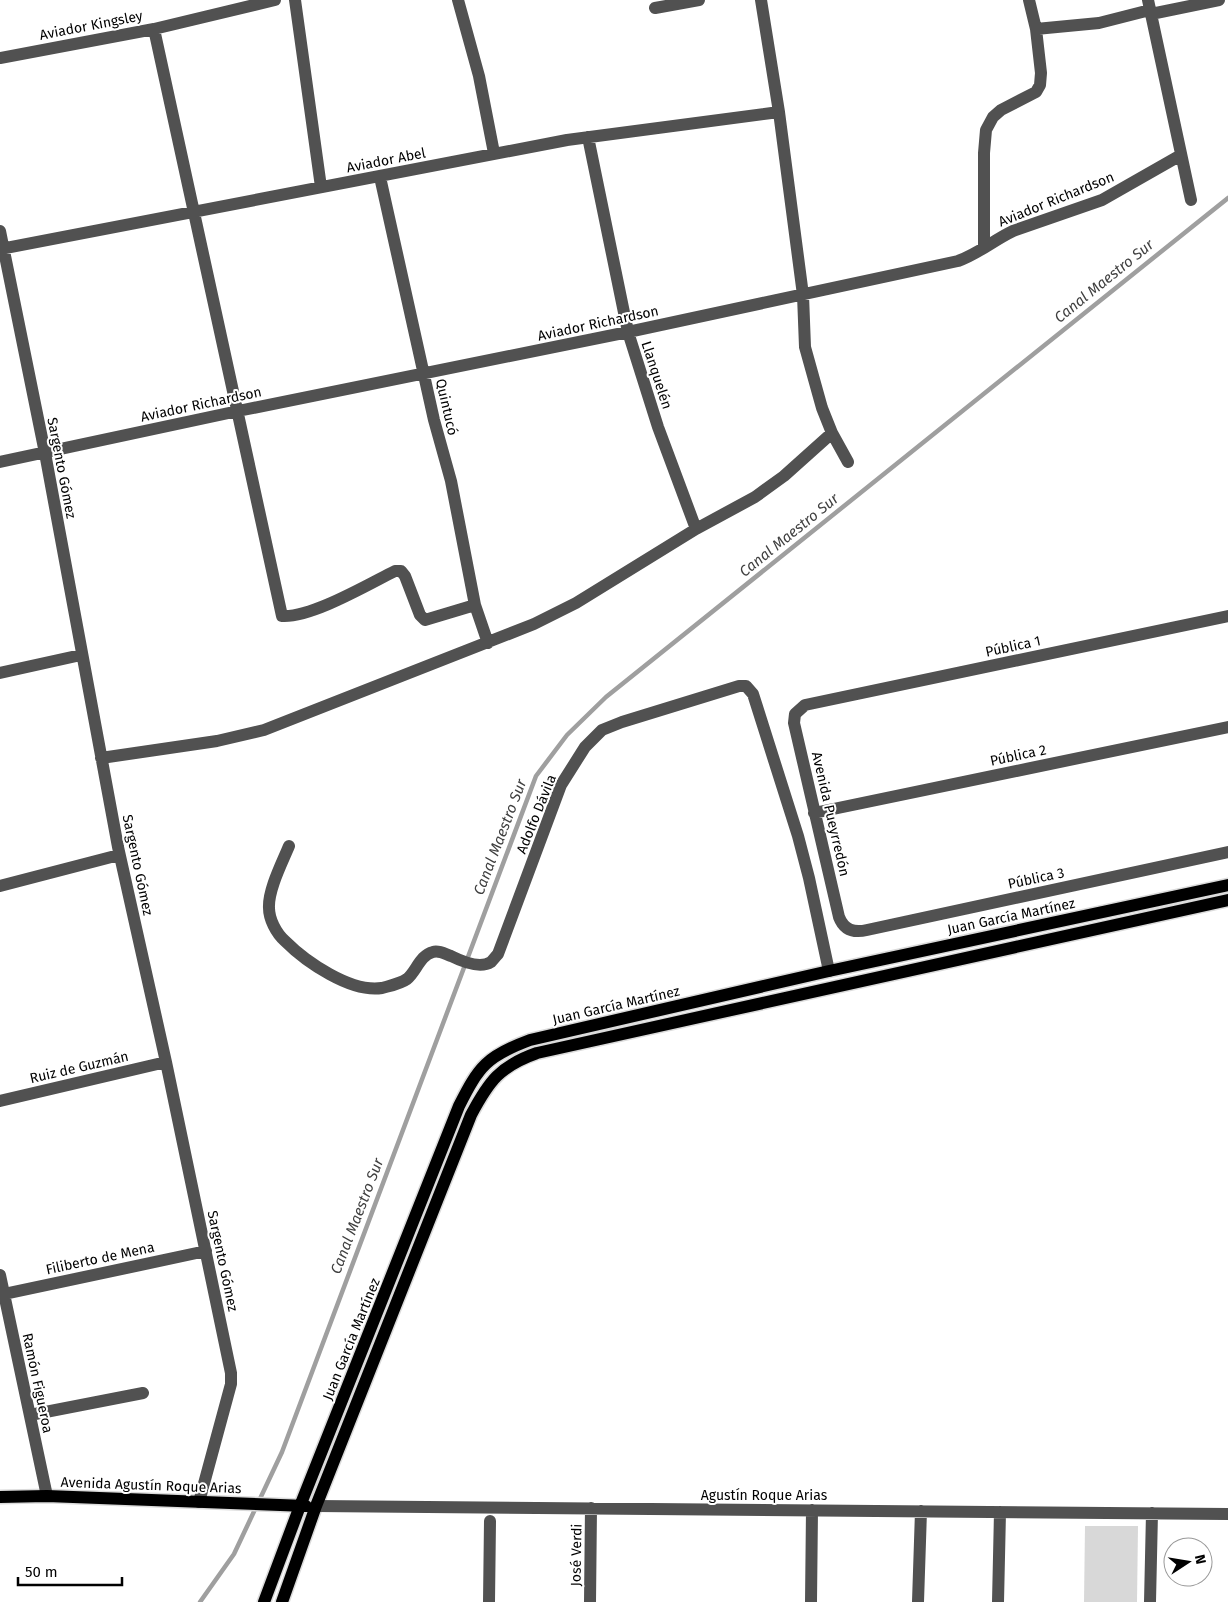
<svg xmlns="http://www.w3.org/2000/svg" width="1228" height="1602" font-family="'Fira Sans',sans-serif">
<rect width="100%" height="100%" fill="#fff"/>
<!-- green -->
<path fill="#d8d8d8" d="M1085 1526H1138L1137 1602H1084Z"/>
<g fill="none" stroke-linecap="round" stroke-linejoin="round">
<!-- stream -->
<path stroke="#9f9f9f" stroke-width="4.5" d="M200 1602 234 1554 282 1452 536 776 567 735 606 697 1228 198"/>
<!-- major casing -->
<g stroke="#dbdbdb" stroke-width="15">
<path id="major" d="M0 1497 47 1496 306 1506
M264 1602 300 1506 459 1106C479 1066 487 1056 530 1040L829 971 1228 885
M282 1602 316 1506 471 1115C489 1081 500 1066 537 1053L1228 900"/>
</g>
<!-- minor -->
<path stroke="#515151" stroke-width="12" d="M295 0 321 187
M458 0 479 76 494 153
M761 0 779 112 803 295 805 347 822 408 832 433 848 462
M1148 0 1191 200
M655 8 699 0
M1151 14 1219 0
M154 29 282 616C311 618 367 585 395 571H401L405 576 420 615 425 620 475 605
M1036 29 1099 23 1150 10
M0 58 154 29 275 0
M588 137 628 332 658 427 696 529
M380 177 434 420 451 481 475 605 488 643
M0 231 45 453 118 847 166 1062 231 1373V1384L199 1502
M984 247V153L986 130 993 117 1001 110 1036 92 1040 85 1041 73 1036 29 1029 0
M0 249 567 140 779 112
M0 462 238 411 628 332 958 261C978 254 994 240 1013 231L1102 200 1181 155
M1228 616 805 705 795 714 794 723 839 917C844 930 854 933 867 930L1228 852
M0 673 81 655
M101 758 217 741 264 730 534 624 576 603 696 529 755 497 784 476 832 433
M814 813 1228 727
M289 846C282 863 268 890 269 908 269 919 276 933 285 941 306 962 351 993 382 988 389 986 400 984 407 979 416 972 420 955 433 952 439 950 445 954 451 956 461 961 480 969 491 962 493 960 496 956 498 954L561 785 585 747 602 730 622 722 739 686H746L753 694 798 836 809 878 829 971
M0 886 119 855
M0 1101 166 1062
M0 1275 47 1496
M0 1295 206 1251
M30 1415 143 1393
M316 1506 1228 1514
M489 1602 490 1521
M590 1602 591 1508
M811 1602 812 1510
M918 1602 921 1511
M998 1602 1000 1512
M1150 1602 1152 1513"/>
<!-- major -->
<use href="#major" stroke="#000" stroke-width="12"/>
</g>
<g text-anchor="middle" stroke-width="4" stroke-linejoin="round" paint-order="stroke">
<!-- street labels -->
<g font-size="14" fill="#000" stroke="#fff">
<text transform="translate(91 25) rotate(-11)" y="5">Aviador Kingsley</text>
<text transform="translate(386 160) rotate(-11)" y="5">Aviador Abel</text>
<text transform="translate(1056 199) rotate(-22)" y="5">Aviador Richardson</text>
<text transform="translate(598 323) rotate(-12)" y="5">Aviador Richardson</text>
<text transform="translate(657 375) rotate(72)" y="5">Llanquelén</text>
<text transform="translate(201 404) rotate(-12)" y="5">Aviador Richardson</text>
<text transform="translate(447 407) rotate(77)" y="5">Quintucó</text>
<text transform="translate(62 468) rotate(79)" y="5">Sargento Gómez</text>
<text transform="translate(1013 646) rotate(-12)" y="5">Pública 1</text>
<text transform="translate(1018 755) rotate(-12)" y="5">Pública 2</text>
<text transform="translate(536 814) rotate(-68)" y="5">Adolfo Dávila</text>
<text transform="translate(831 814) rotate(77)" y="5">Avenida Pueyrredón</text>
<text transform="translate(138 865) rotate(78)" y="5">Sargento Gómez</text>
<text transform="translate(1036 878) rotate(-12)" y="5">Pública 3</text>
<text transform="translate(1011 916) rotate(-12)" y="5">Juan García Martínez</text>
<text transform="translate(616 1005) rotate(-13)" y="5">Juan García Martínez</text>
<text transform="translate(79 1067) rotate(-13)" y="5">Ruiz de Guzmán</text>
<text transform="translate(100 1258) rotate(-12)" y="5">Filiberto de Mena</text>
<text transform="translate(223 1261) rotate(78)" y="5">Sargento Gómez</text>
<text transform="translate(351 1339) rotate(-68)" y="5">Juan García Martínez</text>
<text transform="translate(38 1383) rotate(78)" y="5">Ramón Figueroa</text>
<text transform="translate(151 1485) rotate(2)" y="5">Avenida Agustín Roque Arias</text>
<text x="764" y="1500">Agustín Roque Arias</text>
<text transform="translate(576 1555) rotate(-89)" y="5">José Verdi</text>
</g>
<!-- water labels -->
<g font-size="15" font-style="italic" fill="#404040" stroke="#fff">
<text transform="translate(1104 281) rotate(-39)" y="5">Canal Maestro Sur</text>
<text transform="translate(789 535) rotate(-39)" y="5">Canal Maestro Sur</text>
<text transform="translate(500 837) rotate(-69)" y="5">Canal Maestro Sur</text>
<text transform="translate(357 1216) rotate(-69)" y="5">Canal Maestro Sur</text>
</g>
</g>
<!-- north arrow -->
<g transform="translate(1188 1562) rotate(78)"><circle r="24" fill="#ffffff" stroke="#999999"/>
<path d="M0-4L9 19L0 12L-9 19Z" fill="#000000"/>
<text y="-8" font-size="14" font-weight="bold" text-anchor="middle" fill="#000000">N</text>
</g>
<!-- scale -->
<path d="M18 1577v8h104v-8" fill="none" stroke="#000000" stroke-width="2.5"/>
<text x="25" y="1577" font-size="15" fill="#000000" stroke="#ffffff" stroke-width="4" paint-order="stroke">50 m</text>
</svg>
